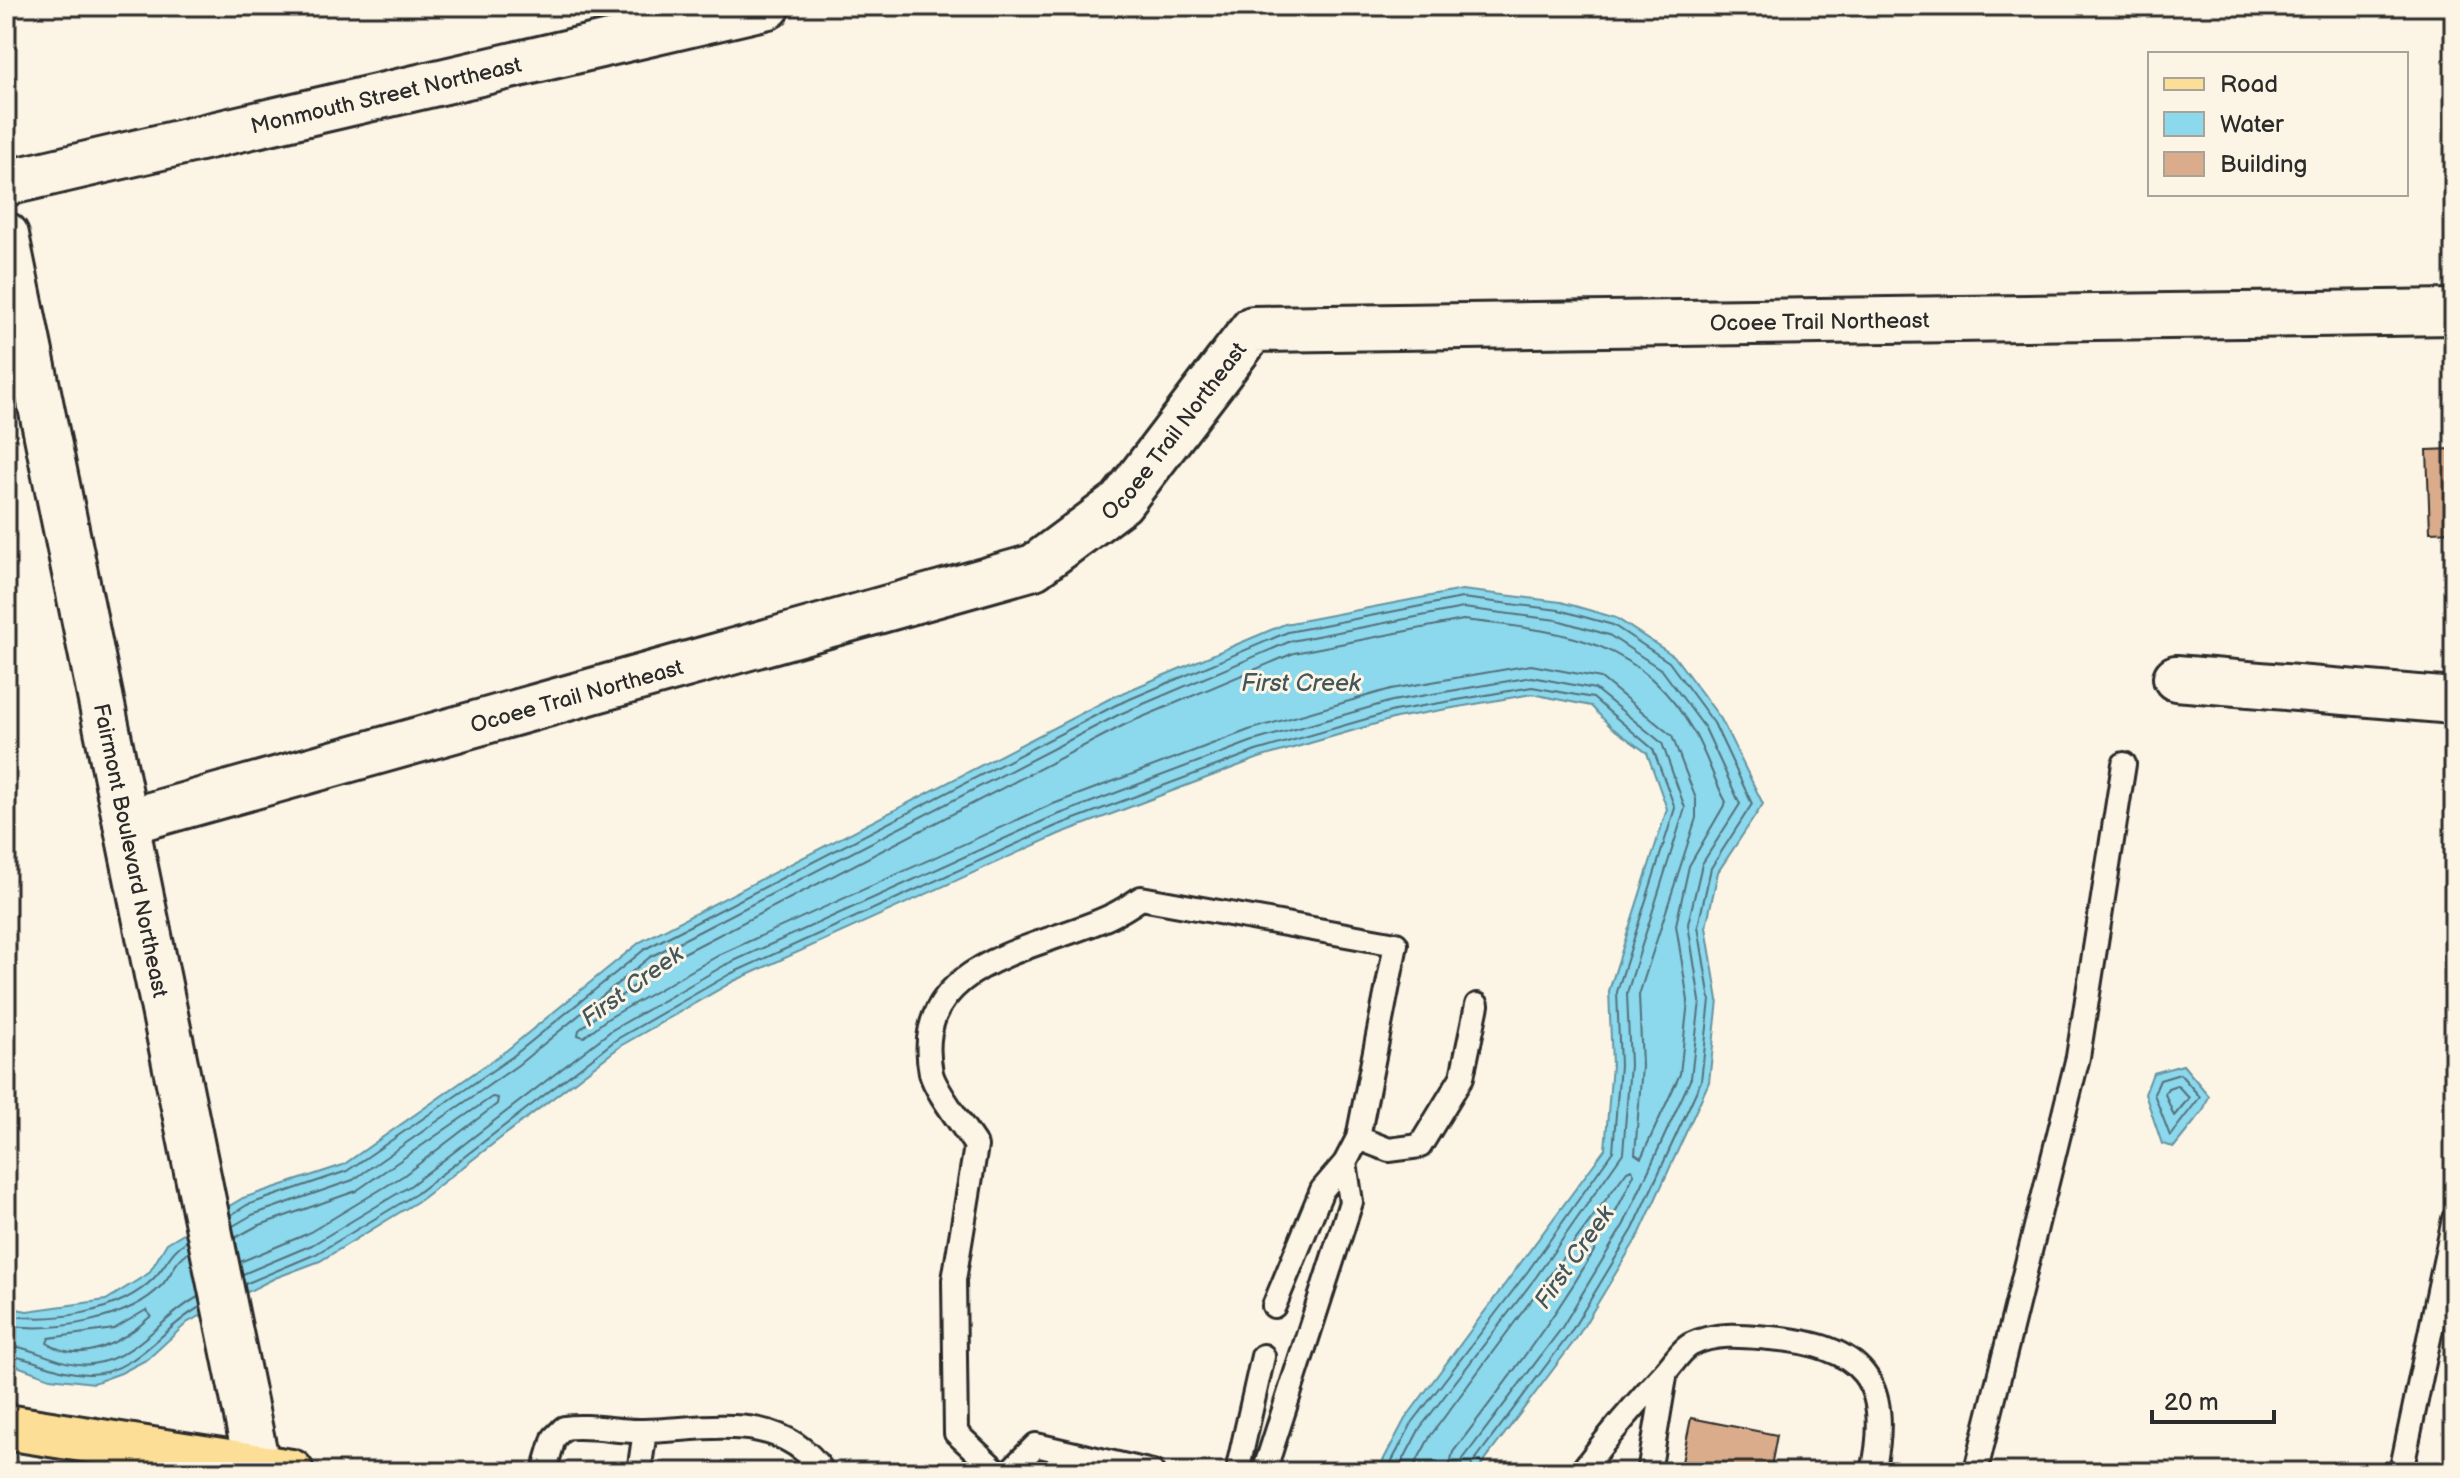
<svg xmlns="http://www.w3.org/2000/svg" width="2460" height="1478" font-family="'Balsamiq Sans',sans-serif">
<rect width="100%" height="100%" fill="#fcf5e5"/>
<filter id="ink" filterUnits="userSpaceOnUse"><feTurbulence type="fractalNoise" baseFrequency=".0125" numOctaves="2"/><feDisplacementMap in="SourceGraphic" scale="16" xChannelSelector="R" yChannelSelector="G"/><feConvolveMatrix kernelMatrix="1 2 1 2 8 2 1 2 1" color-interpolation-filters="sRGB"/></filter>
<g filter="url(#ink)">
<!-- water -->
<path fill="#8cd8ed" stroke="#65939f" stroke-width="2" d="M1462 590 1561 602 1616 618 1674 656 1721 719 1763 804 1718 872 1706 927 1718 1000 1709 1082 1640 1233 1576 1339 1476 1472H1377L1405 1419 1605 1149 1612 1065 1609 991 1667 809 1647 753 1611 727 1591 706 1532 694 1396 718 1259 758 1059 834 734 981 622 1045 420 1200 320 1261 275 1278 188 1322 148 1359 121 1373 94 1383 50 1378 6 1362V1307L27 1311 106 1300 149 1273 167 1243 243 1198 343 1165 507 1050 640 942 1113 697 1285 624Z
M2183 1065 2209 1096 2203 1111 2174 1147 2162 1144 2145 1094 2153 1073Z"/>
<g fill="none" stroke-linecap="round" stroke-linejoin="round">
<!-- shore -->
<path stroke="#527079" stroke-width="2" d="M1463 620C1565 632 1639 637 1695 734 1707 756 1714 780 1726 802L1689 866 1676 925 1688 1001 1680 1074 1641 1158 1635 1154 1642 1066 1639 995 1696 818V799L1672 736 1601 678 1531 665 1391 689 1249 730 1048 806 721 954 607 1019 584 1037 578 1035 579 1030 657 967 1126 724 1294 653Z
M2180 1074 2200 1097 2170 1136 2154 1094 2160 1080Z
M2177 1085 2189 1098 2174 1116 2165 1094 2168 1088Z
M231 1215 247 1205 347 1171 512 1057 645 949 1116 705 1288 632 1462 598 1559 610 1613 625 1669 662 1714 723 1752 804 1711 868 1698 926 1710 1000 1701 1081 1633 1229 1569 1335 1472 1464 1470 1472
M233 1226 252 1215 353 1180 518 1065 650 957 1120 714 1291 641 1463 608 1557 620 1609 635 1662 670 1705 728 1740 804 1702 864 1688 924 1700 1001 1691 1078 1624 1224 1561 1329 1463 1459 1460 1472
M235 1238 257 1226 356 1191 492 1097 498 1098 497 1104 403 1176 307 1234 240 1262
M243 1274 312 1245 410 1186 612 1030 725 965 1052 817 1253 741 1392 701 1532 677 1595 689 1662 743 1685 808 1627 993 1630 1065 1623 1153 1536 1277 1420 1428 1397 1472
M245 1284 316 1254 416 1194 617 1039 730 974 1056 826 1256 751 1394 711 1532 687 1593 698 1653 749 1675 808 1617 992 1620 1065 1613 1151 1528 1271 1412 1423 1386 1472
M146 1310 151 1316C124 1341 82 1366 47 1343L49 1338 114 1329Z
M6 1315C52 1323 120 1313 154 1278 167 1265 170 1251 187 1241
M6 1325C52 1333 130 1320 162 1285 173 1273 175 1260 189 1252
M6 1345C35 1347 62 1368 92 1364 136 1359 162 1316 198 1297
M6 1355C35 1358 60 1375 91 1374 136 1373 164 1326 200 1307
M1411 1472 1431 1435 1627 1171 1632 1169 1634 1174C1588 1276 1520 1363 1453 1452L1448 1472"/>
</g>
<!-- building -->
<path fill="#daac8b" stroke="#2b2b2b" stroke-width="2" d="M2452 405H2454V531L2430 532 2427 450 2453 449Z
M1691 1418 1777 1435 1770 1472H1680Z"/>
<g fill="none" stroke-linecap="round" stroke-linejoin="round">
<!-- lane casing -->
<g stroke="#2b2b2b" stroke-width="28">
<path id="lane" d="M1274 1306 1322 1190 1345 1163
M544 1472 554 1438 564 1428C590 1424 617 1432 643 1431 707 1430 781 1409 823 1472
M639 1472 645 1431
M998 1472 956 1433 954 1280 976 1146C965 1128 935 1091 931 1073 909 961 1038 950 1109 917 1120 912 1131 905 1141 898L1396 944 1358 1138
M1009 1472 1036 1445 1152 1472
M1242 1472 1239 1463 1263 1356
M1264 1472 1351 1202 1345 1163 1358 1138 1389 1150 1420 1146 1462 1077 1477 1005
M1581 1472C1608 1436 1636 1403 1667 1370 1674 1362 1683 1348 1692 1344 1717 1332 1745 1336 1770 1338 1863 1345 1893 1381 1873 1472
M1649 1472 1666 1371
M1979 1472 1977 1466 2078 1057 2124 764
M2401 1472 2454 1219"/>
</g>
<!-- street casing -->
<g stroke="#2b2b2b" stroke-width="50">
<g id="street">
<path id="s1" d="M6 183 768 6"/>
<path id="s2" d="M6 235 257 1465"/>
<path d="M2176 678 2454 701"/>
<path id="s3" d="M126 822 1034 567 1121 502 1253 329 2454 312"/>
</g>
</g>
<!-- primary casing -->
<g stroke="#2b2b2b" stroke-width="50">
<path id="primary" d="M6 1427 291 1472"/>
</g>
<!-- lane -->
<use href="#lane" stroke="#fcf5e5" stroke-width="22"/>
<!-- street -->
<use href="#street" stroke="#fcf5e5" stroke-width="44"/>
<!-- primary -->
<use href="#primary" stroke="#fcde96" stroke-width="44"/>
</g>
</g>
<g text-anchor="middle" stroke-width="6" stroke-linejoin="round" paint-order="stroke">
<!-- street labels -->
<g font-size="22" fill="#2b2b2b" stroke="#fcf5e5">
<text dy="8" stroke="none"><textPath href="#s1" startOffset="390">Monmouth Street Northeast</textPath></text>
<text dy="8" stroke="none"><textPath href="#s3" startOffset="1836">Ocoee Trail Northeast</textPath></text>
<text dy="8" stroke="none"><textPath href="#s3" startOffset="1140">Ocoee Trail Northeast</textPath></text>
<text dy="8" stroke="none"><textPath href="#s3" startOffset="468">Ocoee Trail Northeast</textPath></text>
<text dy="8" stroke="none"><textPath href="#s2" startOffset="628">Fairmont Boulevard Northeast</textPath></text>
</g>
<!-- water labels -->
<g font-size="24" font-style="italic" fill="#43565c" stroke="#fcf5e5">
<text x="1301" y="691">First Creek</text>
<text transform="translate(632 986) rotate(-36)" y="8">First Creek</text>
<text transform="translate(1574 1257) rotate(-55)" y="8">First Creek</text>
</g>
</g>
<!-- margin -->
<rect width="2460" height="1478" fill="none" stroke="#fcf5e5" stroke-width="32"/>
<rect x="16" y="16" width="2428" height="1446" fill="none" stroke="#2b2b2b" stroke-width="3" filter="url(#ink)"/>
<!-- legend -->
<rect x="2148" y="52" width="260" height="144" fill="#fcf5e5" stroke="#a8a49b" stroke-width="2"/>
<rect x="2164" y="78" width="40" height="12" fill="#fcde96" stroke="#a8a49b" stroke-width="2"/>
<text x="2220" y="92" font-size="24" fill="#2b2b2b">Road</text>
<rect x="2164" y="112" width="40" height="24" fill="#8cd8ed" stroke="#a8a49b" stroke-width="2"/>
<text x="2220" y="132" font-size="24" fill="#2b2b2b">Water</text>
<rect x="2164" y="152" width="40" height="24" fill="#daac8b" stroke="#a8a49b" stroke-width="2"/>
<text x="2220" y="172" font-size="24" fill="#2b2b2b">Building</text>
<!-- scale -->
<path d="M2152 1410v12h122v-12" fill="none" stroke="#2b2b2b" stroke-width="4"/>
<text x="2164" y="1410" font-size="24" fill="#2b2b2b" stroke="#fcf5e5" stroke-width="6" paint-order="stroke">20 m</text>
</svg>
